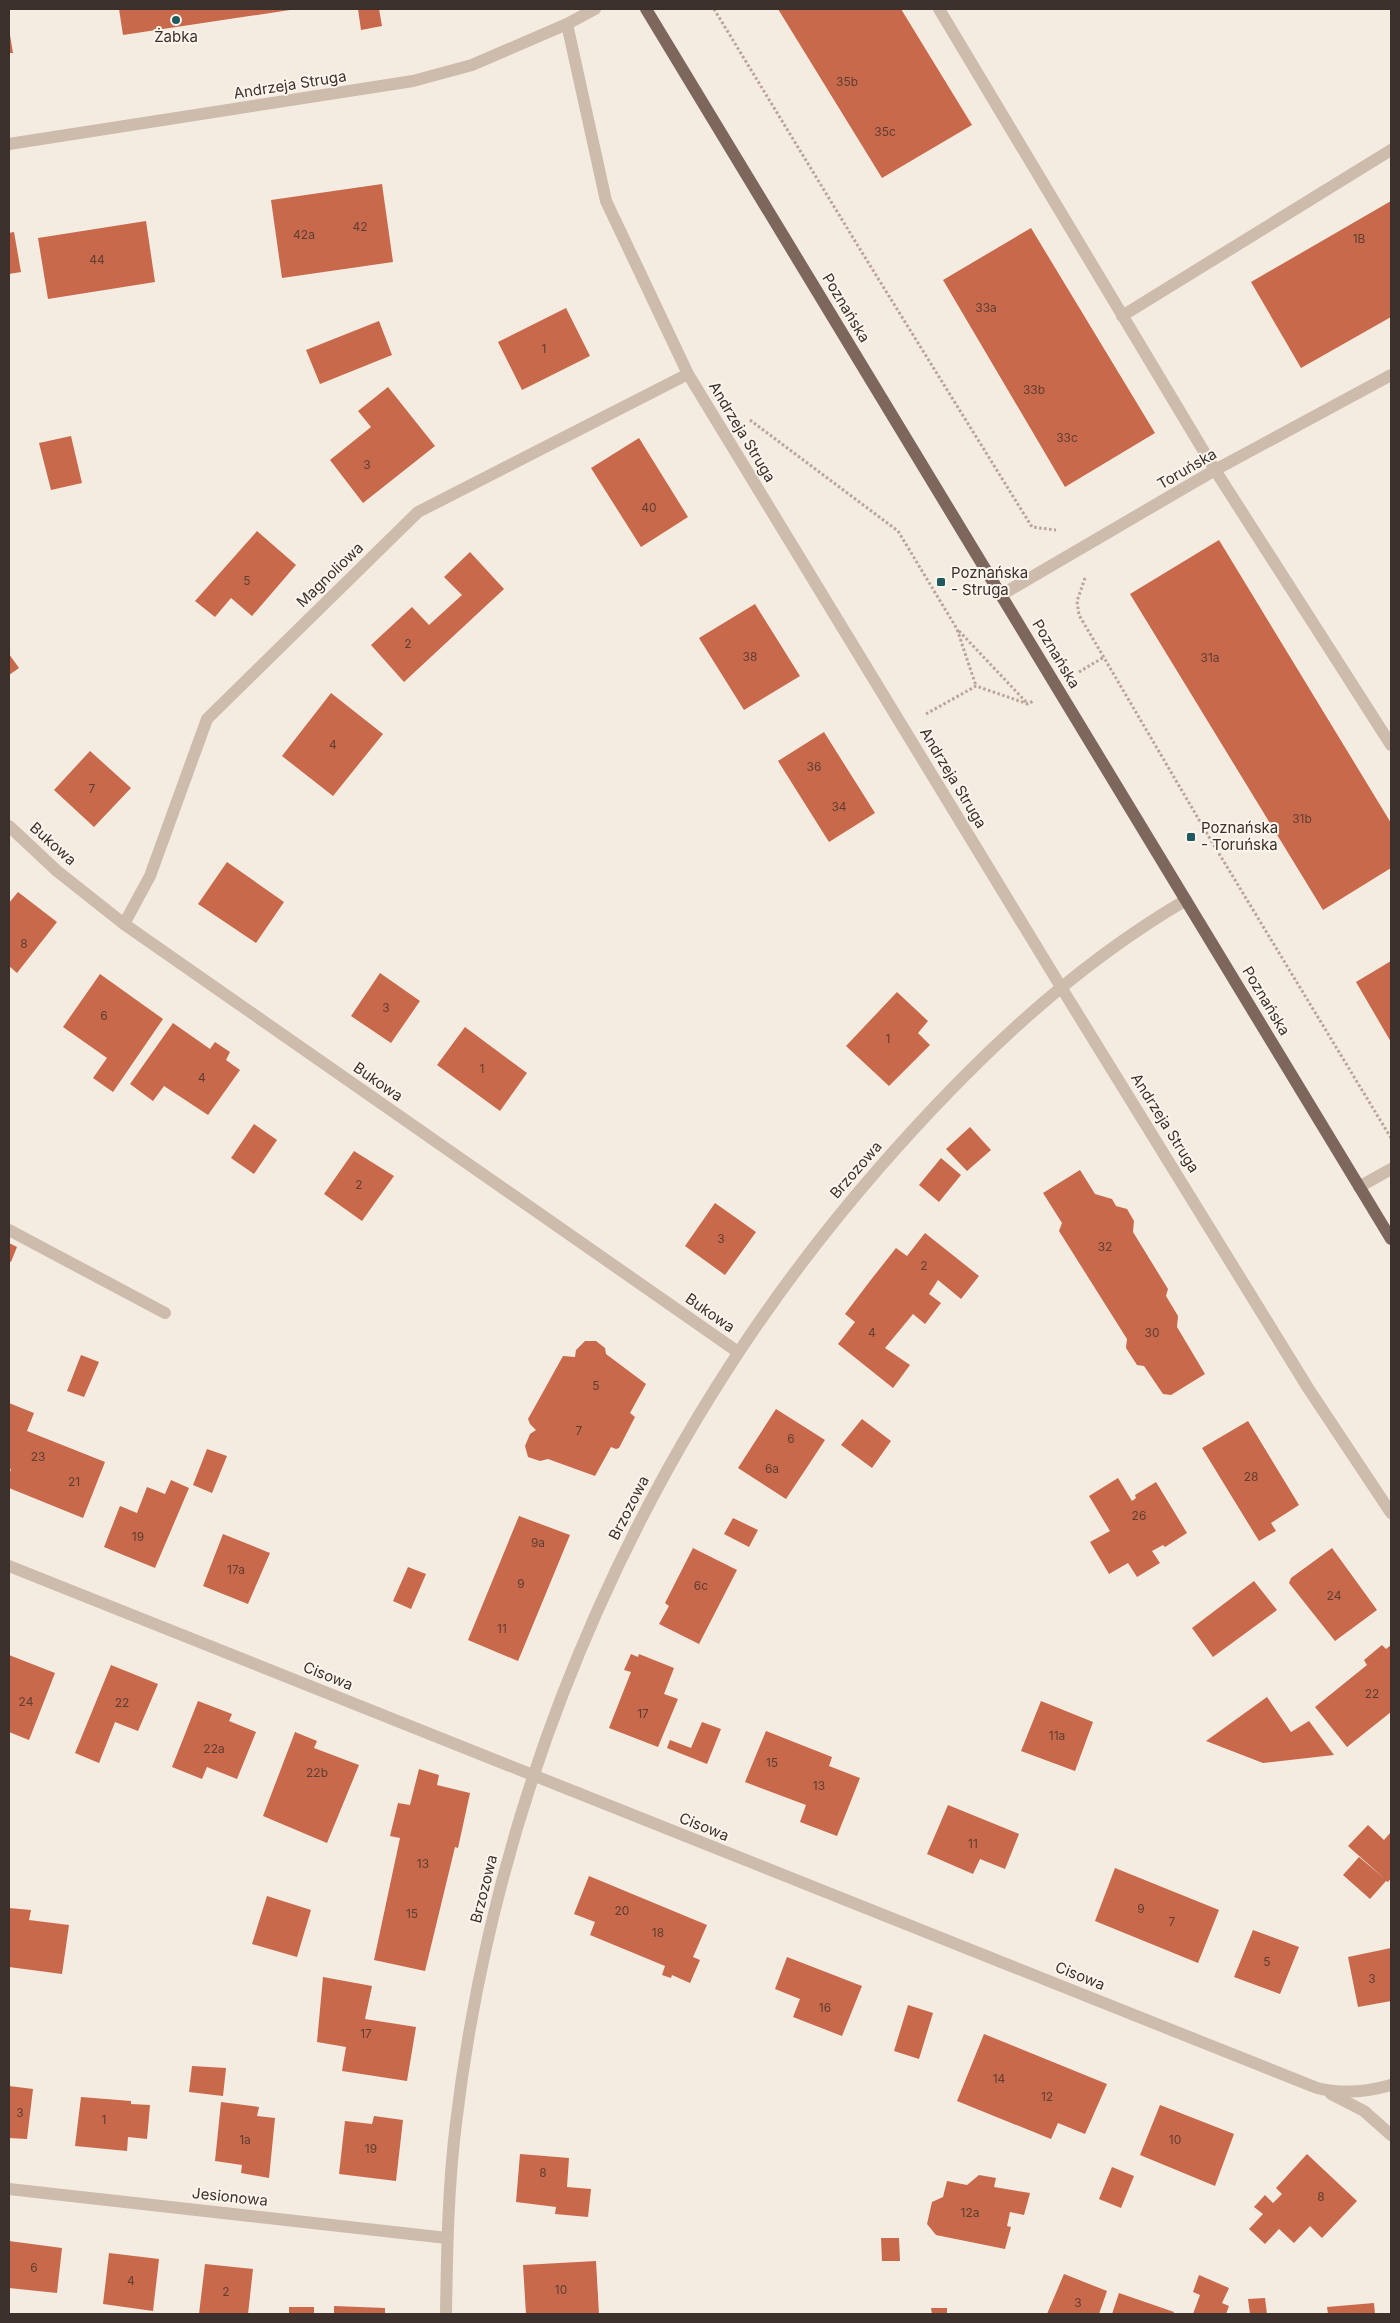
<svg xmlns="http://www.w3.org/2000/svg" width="1400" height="2323" font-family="Inter,sans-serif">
<rect width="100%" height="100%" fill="#f4ebe1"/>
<!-- building -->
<path fill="#c8694b" d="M119 9H290V10L123 35Z
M358 9H379L382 26 361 30Z
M778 9H901L972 125 882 178Z
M9 29 13 53H9Z
M382 184 393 262 282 278 271 200Z
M1391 201V317L1301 368 1251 282Z
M146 221 155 282 48 299 38 238Z
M1031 228 1155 433 1065 487 943 280Z
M14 232 21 272 9 274V233Z
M566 308 590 356 522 390 498 342Z
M379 321 392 355 320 384 306 350Z
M388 387 435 446 363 503 330 460 371 427 358 411Z
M71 436 82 483 51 490 39 443Z
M639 438 688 517 641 547 591 468Z
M257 531 296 565 252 616 231 598 215 617 195 601Z
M1219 540 1391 823V868L1323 910 1130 594Z
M470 552 504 589 404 682 371 645 412 607 429 625 462 595 444 577Z
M755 604 800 676 744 710 699 638Z
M9 654 19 668 9 675Z
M331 693 383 734 333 796 282 756Z
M824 732 875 813 829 842 778 761Z
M90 751 131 788 94 827 54 790Z
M227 862 284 902 256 943 198 904Z
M18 892 57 922 17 973 9 966V903Z
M1391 961V1042L1356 982Z
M380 973 420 1001 391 1043 351 1016Z
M100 974 163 1019 113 1092 93 1078 107 1058 63 1027Z
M897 992 928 1021 918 1033 930 1045 889 1086 846 1046Z
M173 1023 210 1049 215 1042 230 1052 226 1060 240 1070 208 1115 164 1086 153 1101 130 1084Z
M465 1027 527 1073 500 1111 437 1065Z
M254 1124 277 1140 254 1174 231 1158Z
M970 1127 991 1150 967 1171 946 1149Z
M354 1151 394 1176 362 1221 324 1194Z
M941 1158 961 1175 939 1202 919 1185Z
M1080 1170 1095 1194 1112 1199 1116 1206 1127 1209 1134 1221 1133 1232 1168 1289 1166 1296 1178 1316 1177 1327 1205 1374 1171 1395 1163 1394 1144 1366 1137 1365 1126 1348 1127 1339 1059 1231 1062 1223 1043 1193Z
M715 1203 756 1232 725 1275 685 1246Z
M925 1233 979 1276 961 1299 938 1280 929 1294 941 1303 925 1324 913 1314 885 1348 910 1365 893 1388 838 1344 855 1322 845 1314 870 1281 896 1248 907 1256Z
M9 1243 17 1247 11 1262 9 1261Z
M585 1341H596L605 1348 606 1354 646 1384 630 1413 635 1417 619 1448 616 1449 611 1447 595 1476 548 1459 540 1461 528 1457 525 1446 530 1434 536 1430 530 1424 528 1419 563 1356 575 1357 576 1350Z
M81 1355 99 1362 84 1397 67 1391Z
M9 1403 34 1413 27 1431 105 1462 83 1518 9 1488V1475L11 1469 9 1468Z
M776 1409 825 1440 786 1499 738 1468Z
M862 1419 891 1441 872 1468 841 1445Z
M1248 1421 1299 1505 1271 1523 1276 1531 1259 1541 1202 1448Z
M207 1449 227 1456 212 1493 193 1485Z
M1118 1478 1132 1501 1136 1498 1135 1495 1156 1482 1187 1533 1165 1547 1163 1545 1152 1551 1160 1563 1137 1577 1128 1563 1109 1574 1090 1542 1110 1531 1089 1496Z
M171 1480 189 1488 155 1568 104 1547 120 1506 137 1513 147 1487 165 1494Z
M519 1516 570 1535 518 1661 468 1640Z
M733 1518 758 1530 749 1547 724 1534Z
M223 1534 270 1553 248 1604 203 1586Z
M693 1548 737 1570 699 1644 659 1624 669 1606 665 1603Z
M1332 1548 1377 1610 1335 1641 1289 1583 1291 1578Z
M408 1567 426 1574 411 1609 393 1601Z
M1254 1581 1277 1610 1213 1657 1192 1628Z
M1382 1645 1386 1649 1391 1645V1712L1347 1747 1315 1707 1367 1665 1364 1660Z
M631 1654 638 1657 639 1654 674 1668 664 1694 678 1699 658 1747 609 1728 631 1672 624 1670Z
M9 1655 55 1673 29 1740 9 1732Z
M111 1665 158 1684 138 1731 115 1722 99 1763 75 1753Z
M1267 1697 1291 1732 1309 1721 1334 1755 1263 1763 1206 1741Z
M198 1701 232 1714 229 1721 256 1732 237 1779 207 1767 202 1779 172 1767Z
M1041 1701 1093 1722 1075 1771 1021 1751Z
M702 1722 721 1729 707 1764 667 1748 670 1740 691 1748Z
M766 1731 832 1757 829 1766 860 1778 837 1836 800 1822 806 1805 745 1782Z
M295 1732 317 1741 314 1748 359 1765 327 1843 263 1816Z
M419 1769 439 1775 437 1785 470 1793 458 1848 455 1847 425 1971 374 1960 400 1838 390 1836 398 1803 410 1805Z
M948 1805 1019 1834 1005 1869 980 1859 973 1874 927 1854Z
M1368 1825 1384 1840 1391 1832V1878L1388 1882 1386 1881 1370 1899 1343 1875 1359 1857 1385 1879 1348 1846Z
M1115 1868 1219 1910 1198 1963 1095 1921Z
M589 1876 707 1925 693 1957 700 1960 690 1983 672 1975 671 1978 662 1975 665 1966 590 1935 595 1922 574 1914Z
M267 1896 311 1910 297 1957 252 1944Z
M9 1908 31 1910 29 1920 69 1925 62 1974 9 1967Z
M1253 1930 1299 1947 1280 1994 1234 1977Z
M1391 1948V2001L1358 2007 1348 1957Z
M787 1957 862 1986 842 2036 793 2017 800 1999 775 1989Z
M323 1977 372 1986 365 2019 416 2027 407 2081 342 2071 346 2047 317 2042Z
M908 2005 933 2013 919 2059 894 2051Z
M984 2034 1107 2084 1085 2134 1058 2123 1051 2139 957 2101Z
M192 2066 226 2068 223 2096 189 2092Z
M9 2086 33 2089 27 2139 9 2138Z
M81 2097 131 2101V2104L150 2105 147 2139 128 2137 127 2151 75 2146Z
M221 2102 259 2107 257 2116 275 2118 269 2178 241 2173 242 2165 215 2161Z
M1160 2105 1234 2134 1215 2186 1140 2155Z
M374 2116 403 2120 396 2181 339 2174 345 2121 372 2124Z
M520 2154 569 2158 567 2187 591 2189 588 2217 555 2214 556 2207 516 2202Z
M1307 2154 1357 2201 1322 2238 1310 2226 1294 2243 1279 2229 1265 2244 1249 2229 1263 2214 1254 2207 1265 2195 1273 2203 1282 2194 1276 2188Z
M1112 2167 1134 2176 1121 2208 1099 2199Z
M979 2175 996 2178 994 2187 1030 2193 1024 2215 1010 2212 1007 2226 1011 2227 1005 2249 936 2235 927 2224 932 2202 943 2197 947 2181 967 2185Z
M881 2238H899L900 2261H882Z
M9 2241 62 2248 57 2293 9 2288Z
M109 2253 159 2259 153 2311 103 2304Z
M596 2261 599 2314H526L523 2265Z
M205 2264 253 2269 248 2314H199Z
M1064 2274 1107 2291 1099 2314H1047Z
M1199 2275 1229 2288 1222 2303 1229 2306 1226 2314H1193L1200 2295 1193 2292Z
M1119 2293 1174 2312 1173 2314H1112Z
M1265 2298 1267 2314H1250L1248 2299Z
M1374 2303 1375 2314H1328L1327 2307Z
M334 2306 385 2308V2314H334Z
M289 2307H314V2314H289Z
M931 2308H947V2314H932Z"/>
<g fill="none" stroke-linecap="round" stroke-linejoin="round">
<!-- path -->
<path stroke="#b9a596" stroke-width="3" stroke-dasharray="2.5 2.5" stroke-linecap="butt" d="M714 9 858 246 1032 527 1056 530
M750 420 898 531 957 629 976 686
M1085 578 1077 601 1079 615 1212 842 1391 1138
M959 631 1027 703
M1079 672 1104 657
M926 714 976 686 1028 704 1033 701"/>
<!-- minor -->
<path stroke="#cdbbac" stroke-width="12" d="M595 9 567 24 606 201 688 374 1061 987 1308 1388 1391 1513
M939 9 1215 470 1391 745
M9 144 413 81 472 65 567 24
M1122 316 1391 150
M1001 595 1215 470 1391 375
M9 826 57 871 124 924 738 1352
M124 924 150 876 207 719 418 512 688 374
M1359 1187 1391 1169
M9 1230 165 1313
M9 1566 1317 2088C1342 2094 1367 2092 1391 2085
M1331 2094 1364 2111 1391 2135
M9 2189 447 2238
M446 2314C447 2250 448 2187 456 2123 498 1771 647 1434 879 1168 969 1065 1068 969 1186 900"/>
<!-- major -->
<path stroke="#7d675c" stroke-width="12" d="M646 9 1391 1239"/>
</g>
<!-- markers -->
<g fill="#1f5a5e" stroke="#fbf5ee" stroke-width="2">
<circle cx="176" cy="20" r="5"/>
<rect x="936" y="577" width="10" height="10" rx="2.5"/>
<rect x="1186" y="832" width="10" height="10" rx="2.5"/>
</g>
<g text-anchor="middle" stroke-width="4" stroke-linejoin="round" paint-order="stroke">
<!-- number labels -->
<g font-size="12" fill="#5e3e33">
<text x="847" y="86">35b</text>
<text x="885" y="136">35c</text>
<text x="360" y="231">42</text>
<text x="304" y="239">42a</text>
<text x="1359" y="243">1B</text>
<text x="97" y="264">44</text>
<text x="986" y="312">33a</text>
<text x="544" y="353">1</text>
<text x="1034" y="394">33b</text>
<text x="1067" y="442">33c</text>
<text x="367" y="469">3</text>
<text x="649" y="512">40</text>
<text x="247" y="585">5</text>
<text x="408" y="648">2</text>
<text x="750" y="661">38</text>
<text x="1210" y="662">31a</text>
<text x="333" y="749">4</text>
<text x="814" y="771">36</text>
<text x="92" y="793">7</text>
<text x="839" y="811">34</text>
<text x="1302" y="823">31b</text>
<text x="24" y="948">8</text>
<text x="386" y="1012">3</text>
<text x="104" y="1020">6</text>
<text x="888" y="1043">1</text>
<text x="482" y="1073">1</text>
<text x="202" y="1082">4</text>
<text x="359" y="1189">2</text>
<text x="721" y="1243">3</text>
<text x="1105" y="1251">32</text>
<text x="924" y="1270">2</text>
<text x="872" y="1337">4</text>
<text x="1152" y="1337">30</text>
<text x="596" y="1390">5</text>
<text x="579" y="1435">7</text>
<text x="791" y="1443">6</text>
<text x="38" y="1461">23</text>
<text x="772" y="1473">6a</text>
<text x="1251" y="1481">28</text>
<text x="74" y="1486">21</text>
<text x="1139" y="1520">26</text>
<text x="138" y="1541">19</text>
<text x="538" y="1547">9a</text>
<text x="236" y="1574">17a</text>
<text x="521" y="1588">9</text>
<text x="701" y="1590">6c</text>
<text x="1334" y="1600">24</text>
<text x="502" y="1633">11</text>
<text x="1372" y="1698">22</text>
<text x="26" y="1706">24</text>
<text x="122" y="1707">22</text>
<text x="643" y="1718">17</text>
<text x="1057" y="1740">11a</text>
<text x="214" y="1753">22a</text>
<text x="772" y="1767">15</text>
<text x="317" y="1777">22b</text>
<text x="819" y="1790">13</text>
<text x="973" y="1848">11</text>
<text x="423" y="1868">13</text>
<text x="1141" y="1913">9</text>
<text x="622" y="1915">20</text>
<text x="412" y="1918">15</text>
<text x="1172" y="1926">7</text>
<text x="658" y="1937">18</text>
<text x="1267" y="1966">5</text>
<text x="1372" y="1983">3</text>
<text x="825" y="2012">16</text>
<text x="366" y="2038">17</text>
<text x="999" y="2083">14</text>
<text x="1047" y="2101">12</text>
<text x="20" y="2117">3</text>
<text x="104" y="2124">1</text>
<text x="245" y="2144">1a</text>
<text x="1175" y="2144">10</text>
<text x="371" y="2153">19</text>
<text x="543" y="2177">8</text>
<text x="1321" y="2201">8</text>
<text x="970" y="2217">12a</text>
<text x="34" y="2272">6</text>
<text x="131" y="2285">4</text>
<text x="561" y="2294">10</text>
<text x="226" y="2296">2</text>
<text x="1078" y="2307">3</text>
</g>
<!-- poi labels -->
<g font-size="15" fill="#3b302b" stroke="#fbf5ee" text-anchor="start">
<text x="176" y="42" text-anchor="middle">Żabka</text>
<text x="951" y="578">Poznańska<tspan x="951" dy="17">- Struga</tspan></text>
<text x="1201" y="833">Poznańska<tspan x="1201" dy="17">- Toruńska</tspan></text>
</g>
<!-- street labels -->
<g font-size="15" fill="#3b302b" stroke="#fbf5ee">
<text transform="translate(290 85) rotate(-9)" y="5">Andrzeja Struga</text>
<text transform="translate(846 308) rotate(59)" y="5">Poznańska</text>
<text transform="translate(742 432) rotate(59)" y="5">Andrzeja Struga</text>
<text transform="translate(1187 469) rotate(-30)" y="5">Toruńska</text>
<text transform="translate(330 575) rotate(-44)" y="5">Magnoliowa</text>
<text transform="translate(1056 654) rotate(59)" y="5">Poznańska</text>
<text transform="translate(953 778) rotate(59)" y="5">Andrzeja Struga</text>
<text transform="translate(53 844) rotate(42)" y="5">Bukowa</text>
<text transform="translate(1266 1001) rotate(59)" y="5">Poznańska</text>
<text transform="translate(378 1082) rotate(35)" y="5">Bukowa</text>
<text transform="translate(1165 1123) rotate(58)" y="5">Andrzeja Struga</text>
<text transform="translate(856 1170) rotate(-49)" y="5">Brzozowa</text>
<text transform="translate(710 1313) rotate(35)" y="5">Bukowa</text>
<text transform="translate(629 1508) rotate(-63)" y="5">Brzozowa</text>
<text transform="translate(328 1676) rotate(22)" y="5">Cisowa</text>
<text transform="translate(704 1827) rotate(22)" y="5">Cisowa</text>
<text transform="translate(484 1889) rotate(-76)" y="5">Brzozowa</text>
<text transform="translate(1080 1976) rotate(22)" y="5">Cisowa</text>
<text transform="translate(230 2197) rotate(6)" y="5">Jesionowa</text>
</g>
</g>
<!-- border -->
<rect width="1400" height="2323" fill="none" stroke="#3b302b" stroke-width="20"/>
</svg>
